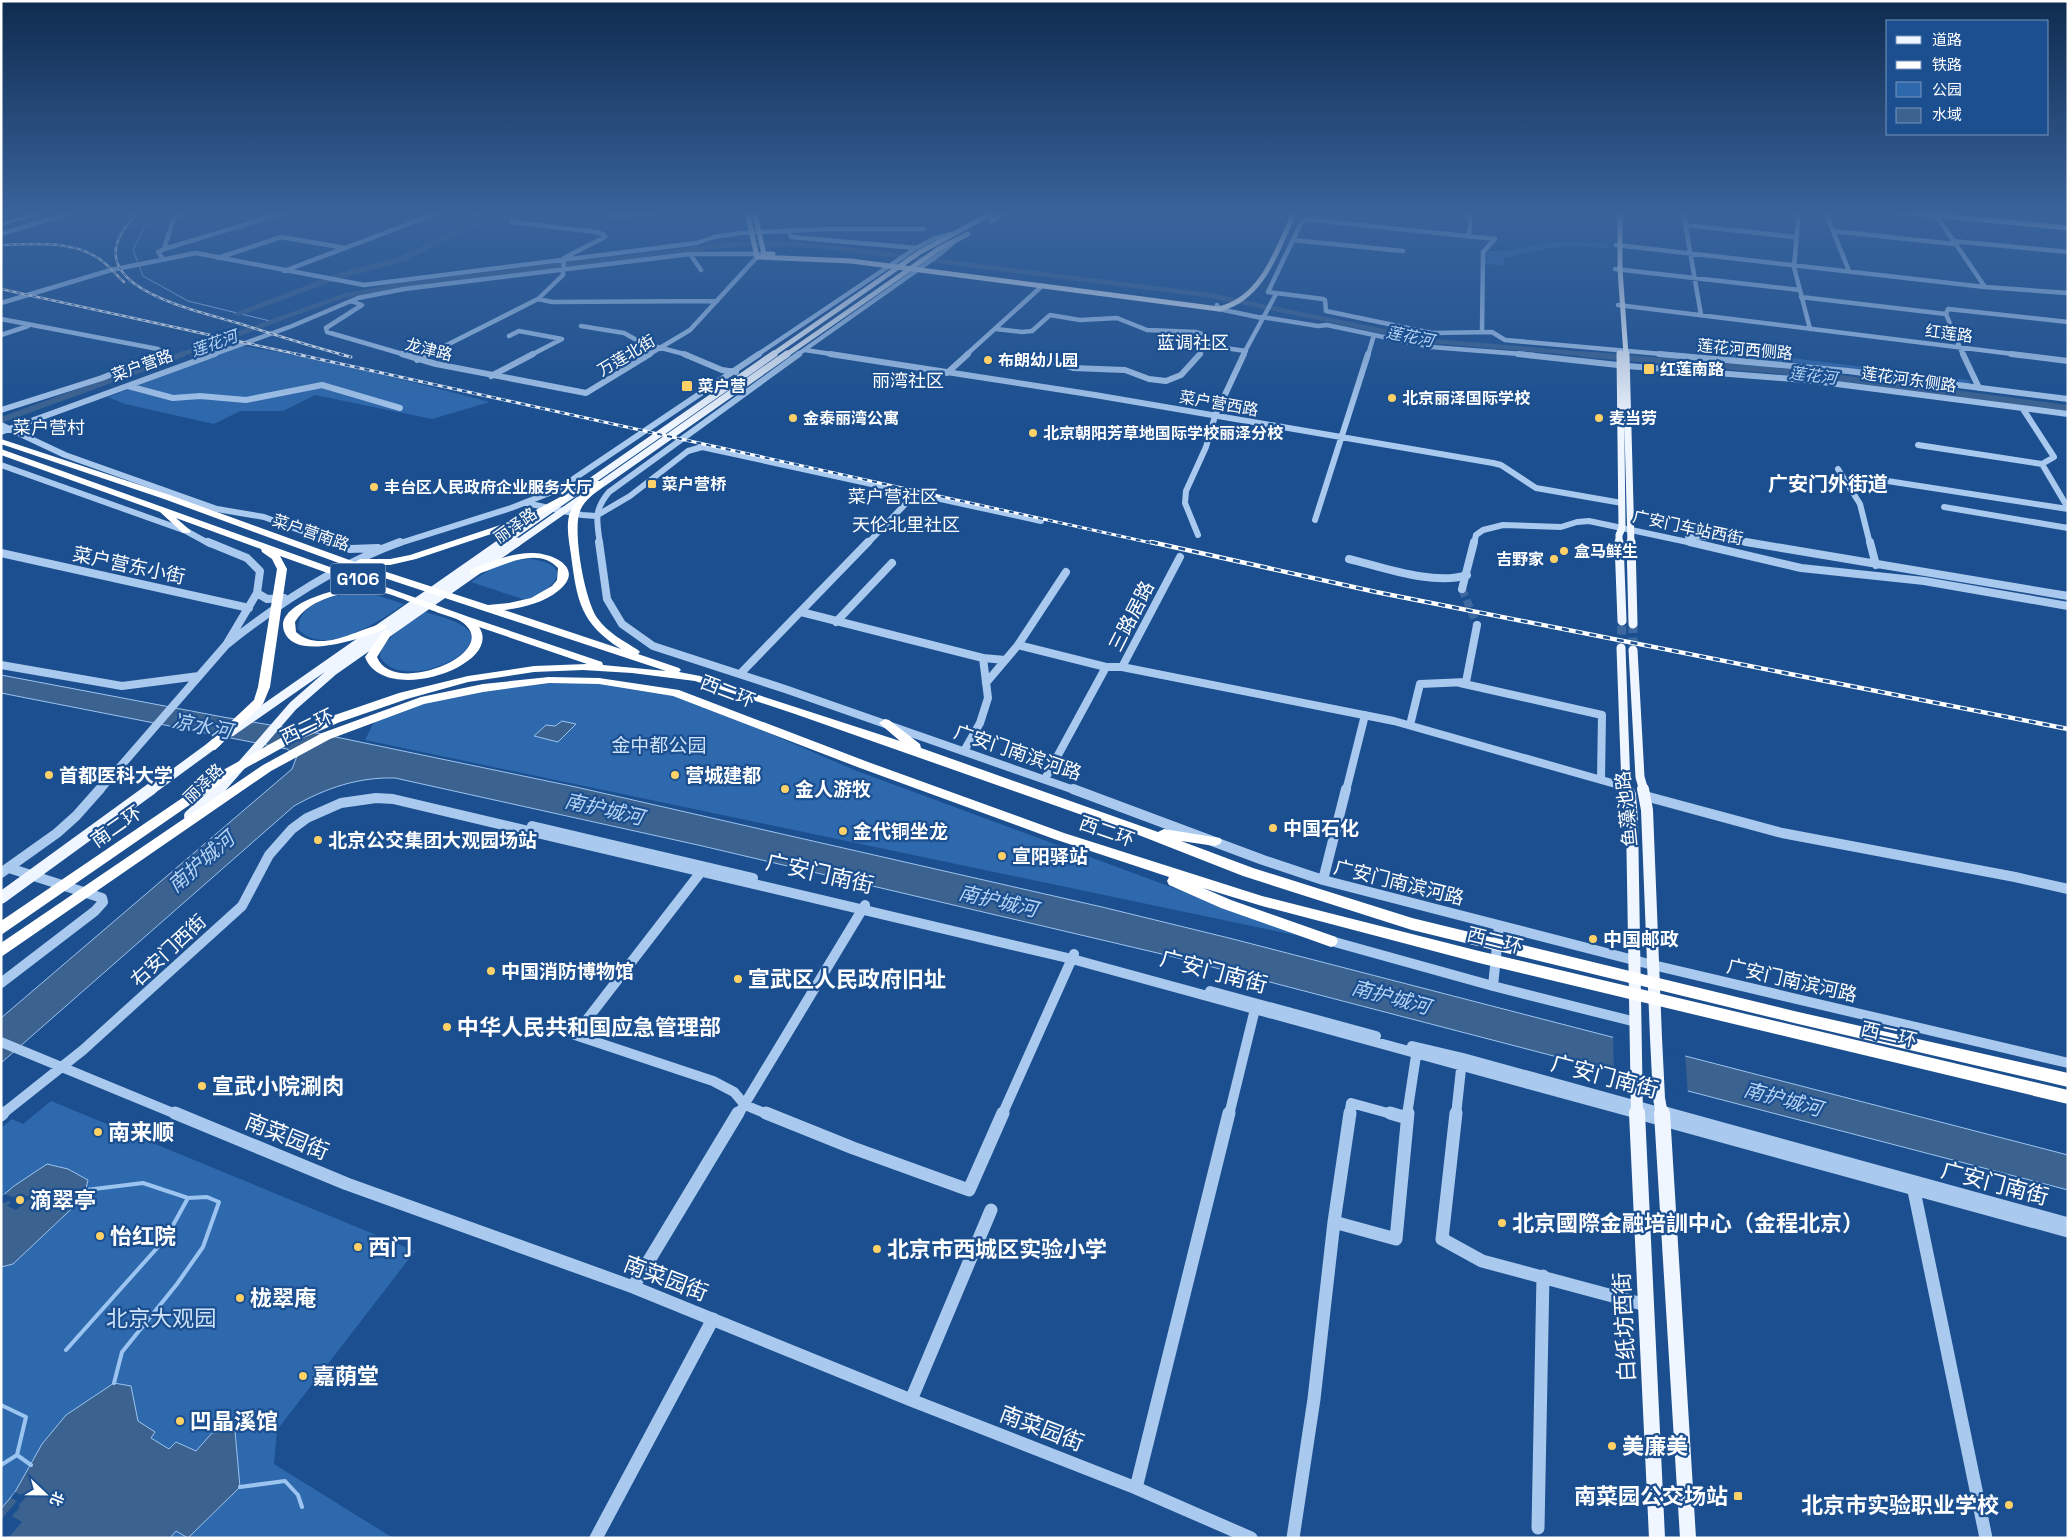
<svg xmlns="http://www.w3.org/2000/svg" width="2069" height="1539" font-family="'Space Grotesk','Noto Sans SC',sans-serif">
<rect width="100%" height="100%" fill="#1b4f8f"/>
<!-- green -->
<path fill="#2e69ad" d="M1549 242 1608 243V248L1576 246 1549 248 1504 258 1503 265 1484 264 1485 251H1509Z
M242 346C326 359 408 381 490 402L432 419 315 395 283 411H240L214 424 125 404 108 397Z
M1727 350 1969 380 1971 385 1802 363 1727 359Z
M530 559C577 565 555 589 525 600L471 582C491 568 505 560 530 559Z
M366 592 404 604C379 621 326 659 298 629 298 600 343 593 366 592Z
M426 612C440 617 458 620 468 630 490 653 401 693 380 657 382 637 411 623 426 612Z
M549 680 599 681 675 693 857 771 1309 938 365 740 377 716 483 688Z
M51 1101 415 1251 277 1430 274 1464 393 1538H1V1128L12 1119 23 1124Z"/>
<!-- water -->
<path fill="#3c6290" stroke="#9cc4f0" d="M1 675 223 717 312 732 576 787 1102 907 1229 938 2068 1155V1190L1166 955 698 845 395 778C358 777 326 788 294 806L1 1063V1018L292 769 297 756 287 749 1 693Z
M562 721 576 724 558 742 534 736 546 725 555 726Z
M47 1164 68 1169 88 1180 84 1197 13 1264 1 1267V1197L14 1186Z
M114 1383 131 1386 138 1421 155 1432 151 1438 169 1449 176 1442 196 1451 212 1433 235 1431 240 1487 188 1538 176 1531 170 1538H1V1509L15 1492 42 1444 66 1415Z"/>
<!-- pier -->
<path fill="#1b4f8f" d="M1613 1034 1685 1054 1688 1094 1614 1074Z
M21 1193 30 1198 16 1210 7 1206 11 1202 8 1201 5 1203 1 1202V1197L4 1194 16 1198Z
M15 1492 26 1497 18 1506 20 1507 12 1516 22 1522 8 1538H1V1520L17 1501 11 1498Z"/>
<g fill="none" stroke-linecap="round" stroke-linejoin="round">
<!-- stream-far1 -->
<path stroke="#9cc4f0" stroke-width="1" d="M159 211 148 219 133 250 143 276 188 301 270 321"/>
<!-- stream -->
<path stroke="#9cc4f0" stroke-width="4" d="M86 1190 143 1183 188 1198 207 1197 219 1202 203 1247 177 1284 122 1352 114 1383
M66 1350 166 1238 188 1198
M1 1405 26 1417 17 1455 1 1465
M17 1455 31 1465
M240 1487 285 1481 298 1495 302 1507"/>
<!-- canal-far1 -->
<path stroke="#3c6290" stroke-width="4.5" d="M180 355 343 296 401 285 727 245 778 244 819 246 1207 295 1432 341 1596 355"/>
<!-- canal -->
<path stroke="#3c6290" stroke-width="6" d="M1582 354 1802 373 2068 408
M1 420 183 354"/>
<!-- river -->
<path fill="#3c6290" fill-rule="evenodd" d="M516 211H525L500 221 465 230 405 261 342 278 239 316 232 314 336 274 399 257 461 228Z"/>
<!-- minor-tunnel -->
<path stroke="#3d69a0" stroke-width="8" stroke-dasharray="8 4" stroke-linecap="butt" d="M1462 589 1477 625"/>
<!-- major-tunnel -->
<path stroke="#3d69a0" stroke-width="9" stroke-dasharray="9 4.5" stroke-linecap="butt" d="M1633 624V650
M1621 648 1622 621"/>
<!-- minor-far4 -->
<path stroke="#a9c9ee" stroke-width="4.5" d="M469 211 480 215
M1322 211 1318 218 1302 221 1268 292 1323 299 1325 300 1326 311 1432 333 1492 332 1505 340 1673 355
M1683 211 1701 315
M1799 211 1794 267 1810 329
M1825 211 1849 271
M1936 211 1938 215H1936L1985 287
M1 213 8 211
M370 213 379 211
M610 216 686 211
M1313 220 1495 239
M1685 225 1795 237
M789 230 791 237 916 248
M1833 231 1955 244
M1 234 77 211
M1469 236 1471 211
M1293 240 1403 251
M1953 241 2068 252
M1616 245 1985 287 2068 293
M164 249 290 211
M690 254 701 270
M218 258 281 237 346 248
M163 259 158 252 164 249 173 220 182 211
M1615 269 1800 290
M284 271 443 211
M1801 297 1946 314
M538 299 552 302 717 301
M351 301 362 305 326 328 327 332 406 355
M1 303 111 270 196 253 364 285 697 243 714 237 741 233 827 229H924
M1217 305 1219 309 1262 318
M1618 305 2021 355
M1262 317 1318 326 1327 325 1431 347 1534 355
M1 319 158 349 164 353
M581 326 624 333 642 343 688 355
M996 329 1022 332 1032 331 1050 315 1080 320 1117 318 1147 330 1196 332 1202 334 1204 345 1199 355
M1482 331 1483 252 1495 239
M1 335 28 326
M509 336 519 331 562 339 531 355
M1204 345 1246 351
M805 350 838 355
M159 355 164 353
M212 355 292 326 358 298 404 289 690 254H764
M427 355 538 299 563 275 564 258 605 237 603 234 596 232 512 222
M648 355 690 330 757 257 763 254
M757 355 916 248 935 238 952 234
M797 355 940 254 956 240
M966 355 1042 286
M1243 355 1276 294
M1368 355 1374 335
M1963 355 1946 314 1948 309 2068 322"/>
<!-- minor-far3 -->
<path stroke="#a9c9ee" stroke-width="6" d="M402 354 436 364 586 393 650 354
M684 354 722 370 736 372
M830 354 1095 395 1493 463 1501 465 1536 488 1622 503
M1518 354 1627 366 1806 380 2068 414
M1659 354 1848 371 2068 399
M1963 354 1979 388
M2011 354 2068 361
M1009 357 1047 360 1073 368 1125 370 1149 379 1166 381 1181 375 1200 354
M417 360 429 354
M947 373 968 354
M491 376 533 354
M128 386 173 398 200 396 246 400 322 385 400 408
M1 410 102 378 162 354
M1 425 65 455 217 509 264 517 337 544
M1 432 215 354
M1918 445 2042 464 2054 457 2023 409
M2042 464 2068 508
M1 465 186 531 210 544
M1838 469 1860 504 1870 544
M1881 480 2068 509
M526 503 582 515 596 516 630 496 688 451 702 447 1041 521
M1944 507 2068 528
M1315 520 1368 354
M1198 535 1185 503 1186 491 1206 447 1215 416 1244 354
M1688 536 1720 538 1754 544
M397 544 511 508 557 490 759 354
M600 544C597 521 593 511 609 492L799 354
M867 544 915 494
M1474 544 1476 535 1483 530 1503 525 1561 527 1577 522 1589 521 1697 544"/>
<!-- minor-far2 -->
<path stroke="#a9c9ee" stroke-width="8" d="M333 542 350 549 378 548
M599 542 607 599 622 624 653 646 785 689 1077 791
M1690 542 1801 568 1924 581 2068 606
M1746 542 2068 596
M1870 542 1876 565
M1 553 249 608
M1349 559C1382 567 1434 586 1467 575
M1462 589 1474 542
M257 593 267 599 284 598
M801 612 983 658 988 698 980 723 964 751
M836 622 892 563
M226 645C279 603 336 565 400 542
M1018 645 1106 667
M983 658 1005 660
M1 665 122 686 199 676
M1122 667 1394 721 1626 787
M740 674 868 542
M986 683 1018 645 1066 572
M1460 683 1602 715 1601 780
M1410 725 1420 684 1466 682 1477 625
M1045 779 1106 667H1122L1180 557
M99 791 226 645 257 593 260 571 247 558 208 542
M1346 791 1365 715"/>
<!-- minor-far1 -->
<path stroke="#a9c9ee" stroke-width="10" d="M1073 789 1263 860 1323 880 1653 965 2068 1063
M1645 796 1782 833 2015 877 2068 889
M532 826 753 878
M704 868 575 1035 713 1081 734 1092 745 1105 769 1115
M1 873 57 833 76 816 100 789
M1323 880 1346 789
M1331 941 1493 986 1636 1022
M1 983 95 911 103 902 102 898 9 868
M1493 986 1499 926
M1210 991 1376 1036
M1 1042 178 1115
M1412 1046 1463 1058 1670 1115
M1 1115 83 1050 242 906 269 855 292 829 307 818 341 803 376 798 393 799 1072 959 1642 1115
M738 1115 865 905
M1002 1115 1074 954
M1229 1115 1256 1005
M1349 1115 1351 1103 1395 1115
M1407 1115 1417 1049
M1456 1115 1462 1060"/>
<!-- minor -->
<path stroke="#a9c9ee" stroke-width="13" d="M175 1113 347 1184 633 1287 911 1400 1136 1488 1251 1538
M766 1113 853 1148 969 1190 1003 1113
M1390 1113 1407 1118
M1456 1113 1442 1239 1482 1261 1646 1305
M1638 1113 2068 1231
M1665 1113 2068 1224
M1 1115 3 1113
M1913 1186 1986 1538
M1334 1222 1350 1113
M633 1287 738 1113
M911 1400 991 1210
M1136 1488 1229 1113
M1538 1528 1543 1276
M596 1538 713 1319
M1293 1538 1314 1399 1334 1222 1396 1239 1408 1113"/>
<!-- major-far4 -->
<path stroke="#f0f6ff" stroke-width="5" d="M747 211 757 257 851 261 1219 309C1263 299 1278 248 1295 211
M754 211 764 254H773
M1620 211V269L1626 355
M1888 211 2068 228
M992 221 1006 211
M772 355 920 252 996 211
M786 355 940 248 968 234"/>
<!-- major-far3 -->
<path stroke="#f0f6ff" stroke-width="7" d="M1626 354 1631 544
M501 544 774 354
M516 544 787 354
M1619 544V535L1622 528 1620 354"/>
<!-- major-far2 -->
<path stroke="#f0f6ff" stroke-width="9" d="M1619 542 1622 621
M1631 542 1633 624
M1621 648 1626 787 1628 791
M1633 650 1640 777 1644 791
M231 732 503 542
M150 791 217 742
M219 791 293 706 333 671 517 542"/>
<!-- major-far1 -->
<path stroke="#f0f6ff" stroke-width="12" d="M1627 789 1630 795 1632 821 1637 1115
M1643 789 1647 810 1656 1038 1659 1098 1662 1115
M190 816 220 789
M1 898 151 789"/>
<!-- major -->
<path stroke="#f0f6ff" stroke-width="16" d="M1637 1113 1657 1538
M1662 1113 1688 1538"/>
<!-- highway -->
<path fill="#fff" fill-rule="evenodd" d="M1 439 170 495 355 562 360 559H390L410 555 521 518 562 496H568V500L527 522 416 559 390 565H365L488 605 509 603 531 598 552 586 557 580 558 568C536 544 498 569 474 575L470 574V570C490 562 512 552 534 553 556 554 585 570 558 591 543 603 522 608 504 610L621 649C580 623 577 600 571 555 569 541 565 523 571 510 577 498 588 490 597 481H603V485C596 493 584 500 580 511 572 530 585 603 598 619 608 633 624 641 638 650L640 652 638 654 679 668 681 670 679 672 700 676 900 741 879 723 885 719 889 720 920 744 921 748 1158 832 1164 829 1220 838 1222 841 1220 844 1215 846 1181 841 1253 868 1412 918 1794 1011 2068 1073V1087L1794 1023 1412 930 1243 876 1136 834 795 714 695 681 632 673 583 670 534 672 468 682 407 699 340 722 289 744 233 775 1 935V921L225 769 281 738 332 716 399 693 468 676 534 666 587 664 479 627C505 665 384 707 365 657L383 631 387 630 392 633 377 657C392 698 505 653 462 622 455 617 443 615 434 611 423 607 390 593 380 592 376 592 370 593 365 592 342 591 308 600 295 622L296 632C320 654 356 630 381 624L385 625 386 627 385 629C365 637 295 663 284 631 274 602 345 586 364 586L280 556 287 569 270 687 263 704 215 750H207L205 747 207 744 254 700 258 687 277 569 272 559 262 552 261 549 176 518 191 531 189 533H183L160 512 1 455V449L469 617 602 662 603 665 666 671 336 562 164 499 1 444Z
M549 677 599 678 679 690 868 762 1064 833 1262 896 1479 951 2068 1090V1104L1479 963 1262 906 1203 888 1231 900 1336 937 1338 941 1336 945 1331 947 1221 908 1169 885 1167 881 1169 877 1054 839 860 768 673 696 599 684 549 683 483 692 424 704 330 739 271 771 1 957V943L263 765 322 733 421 697 483 684Z"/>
<!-- rail-far2 casing -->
<g stroke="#fff" stroke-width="2.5">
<path id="rail-far2" d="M140 211C62 284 192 309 241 324 275 335 309 346 344 355
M1 224 51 211
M1 245C33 244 70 240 98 258 108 264 115 274 124 282
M1 289 301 355"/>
</g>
<!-- rail-far1 casing -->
<g stroke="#fff" stroke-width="3">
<path id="rail-far1" d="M296 354 1156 544
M339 354 351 357"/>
</g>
<!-- rail casing -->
<g stroke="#fff" stroke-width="4.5">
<path id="rail" d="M1151 542 1376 592 2068 729"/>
</g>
<!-- rail-far2 -->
<use href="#rail-far2" stroke="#1b4f8f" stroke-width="1" stroke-dasharray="4" stroke-linecap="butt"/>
<!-- rail-far1 -->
<use href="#rail-far1" stroke="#1b4f8f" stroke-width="2" stroke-dasharray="5" stroke-linecap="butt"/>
<!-- rail -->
<use href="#rail" stroke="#1b4f8f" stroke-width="2.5" stroke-dasharray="7" stroke-linecap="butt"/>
</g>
<!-- sky -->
<linearGradient id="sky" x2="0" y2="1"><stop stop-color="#0f2b4f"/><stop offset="0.5" stop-color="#39639b"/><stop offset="1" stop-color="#39639b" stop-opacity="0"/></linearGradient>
<rect width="2069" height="426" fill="url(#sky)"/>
<!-- markers -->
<g fill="#ffd166" stroke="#1b4f8f" stroke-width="2">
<circle cx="988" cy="360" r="5"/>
<rect x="1643" y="363" width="12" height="12" rx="2.5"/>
<rect x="681" y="380" width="12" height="12" rx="2.5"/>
<circle cx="1392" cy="398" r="5"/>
<circle cx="793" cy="418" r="5"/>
<circle cx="1599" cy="418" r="5"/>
<circle cx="1033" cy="433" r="5"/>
<rect x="647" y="479" width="10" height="10" rx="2.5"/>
<circle cx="374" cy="487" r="5"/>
<circle cx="1564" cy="551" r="5"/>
<circle cx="1554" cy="559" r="5"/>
<circle cx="49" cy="775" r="5"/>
<circle cx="675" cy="775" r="5"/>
<circle cx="785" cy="789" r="5"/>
<circle cx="1273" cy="828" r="5"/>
<circle cx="843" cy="831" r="5"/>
<circle cx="318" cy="840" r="5"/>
<circle cx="1002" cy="856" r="5"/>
<circle cx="1593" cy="939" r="5"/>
<circle cx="491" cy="971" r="5"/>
<circle cx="738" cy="979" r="5"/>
<circle cx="447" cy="1027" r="5"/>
<circle cx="202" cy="1086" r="5"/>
<circle cx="98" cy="1132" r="5"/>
<circle cx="20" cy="1200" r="5"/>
<circle cx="1502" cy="1223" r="5"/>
<circle cx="100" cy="1236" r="5"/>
<circle cx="358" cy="1247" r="5"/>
<circle cx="877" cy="1249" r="5"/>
<circle cx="240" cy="1298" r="5"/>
<circle cx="303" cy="1376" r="5"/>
<circle cx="180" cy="1421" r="5"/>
<circle cx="1612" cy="1446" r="5"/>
<rect x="1733" y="1491" width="10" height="10" rx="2.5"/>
<circle cx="2009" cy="1505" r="5"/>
</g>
<g text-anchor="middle" stroke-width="4.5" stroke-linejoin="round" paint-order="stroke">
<!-- far-street labels -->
<g font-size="16" fill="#fff" stroke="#1b4f8f">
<text transform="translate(1949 333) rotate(7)" y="6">红莲路</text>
<text transform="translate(429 349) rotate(14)" y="6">龙津路</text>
<text transform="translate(1745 349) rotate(5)" y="6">莲花河西侧路</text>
<text transform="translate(626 355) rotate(-31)" y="6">万莲北街</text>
<text transform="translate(142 365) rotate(-20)" y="6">菜户营路</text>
<text transform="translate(1909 379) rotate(8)" y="6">莲花河东侧路</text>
<text transform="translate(1219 403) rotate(10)" y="6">菜户营西路</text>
<text transform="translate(515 525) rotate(-35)" y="6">丽泽路</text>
<text transform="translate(1688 527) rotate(12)" y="6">广安门车站西街</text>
<text transform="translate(311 532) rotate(19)" y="6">菜户营南路</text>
<text transform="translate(203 783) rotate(-44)" y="6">丽泽路</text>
</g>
<!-- far-water labels -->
<g font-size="16" font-style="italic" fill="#b5d3f5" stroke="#1b4f8f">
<text transform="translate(1410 336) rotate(11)" y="6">莲花河</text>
<text transform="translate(214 343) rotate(-20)" y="6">莲花河</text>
<text transform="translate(1813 375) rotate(7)" y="6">莲花河</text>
</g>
<!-- far-poi labels -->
<g font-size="16" font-weight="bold" fill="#fff" stroke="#1b4f8f" text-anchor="start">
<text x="998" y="366">布朗幼儿园</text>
<text x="1660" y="375">红莲南路</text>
<text x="698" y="392">菜户营</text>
<text x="1402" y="404">北京丽泽国际学校</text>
<text x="803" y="424">金泰丽湾公寓</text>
<text x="1609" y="424">麦当劳</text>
<text x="1043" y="439">北京朝阳芳草地国际学校丽泽分校</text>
<text x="662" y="490">菜户营桥</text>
<text x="384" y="493">丰台区人民政府企业服务大厅</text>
<text x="1574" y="557">盒马鲜生</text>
<text x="1544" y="565" text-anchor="end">吉野家</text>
</g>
<!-- far-quarter labels -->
<g font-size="18" fill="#fff" stroke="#1b4f8f">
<text x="1193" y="349">蓝调社区</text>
<text x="908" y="387">丽湾社区</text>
<text x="49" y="434">菜户营村</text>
<text x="893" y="503">菜户营社区</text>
<text x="906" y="531">天伦北里社区</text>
</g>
<!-- shield labels -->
<rect fill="#1b4f8f" stroke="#bbcadd" stroke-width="1" x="330.5" y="563.5" width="55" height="31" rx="4"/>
<g font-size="18" font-weight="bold" fill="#fff">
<text x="358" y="585">G106</text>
</g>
<!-- street labels -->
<g font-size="19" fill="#fff" stroke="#1b4f8f">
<text transform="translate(129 565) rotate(12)" y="7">菜户营东小街</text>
<text transform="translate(1131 616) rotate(-63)" y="7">三路居路</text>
<text transform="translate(728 691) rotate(21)" y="7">西二环</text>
<text transform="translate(307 726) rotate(-26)" y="7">西二环</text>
<text transform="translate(1018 752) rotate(19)" y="7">广安门南滨河路</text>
<text transform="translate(1626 809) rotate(-96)" y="7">鱼藻池路</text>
<text transform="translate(116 826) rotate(-35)" y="7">南二环</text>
<text transform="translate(1107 831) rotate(19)" y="7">西二环</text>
<text transform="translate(1399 882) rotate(14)" y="7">广安门南滨河路</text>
<text transform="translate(1495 940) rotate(14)" y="7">西二环</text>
<text transform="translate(168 950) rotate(-43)" y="7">右安门西街</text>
<text transform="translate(1792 980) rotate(13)" y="7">广安门南滨河路</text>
<text transform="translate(1889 1034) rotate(13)" y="7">西二环</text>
</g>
<!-- park labels -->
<g font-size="19" fill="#cfe3fa" stroke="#1b4f8f">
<text x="659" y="752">金中都公园</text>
</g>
<!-- poi labels -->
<g font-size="19" font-weight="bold" fill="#fff" stroke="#1b4f8f" text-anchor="start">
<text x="59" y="782">首都医科大学</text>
<text x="685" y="782">营城建都</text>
<text x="795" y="796">金人游牧</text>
<text x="1283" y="835">中国石化</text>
<text x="853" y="838">金代铜坐龙</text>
<text x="328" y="847">北京公交集团大观园场站</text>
<text x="1012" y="863">宣阳驿站</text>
<text x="1603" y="946">中国邮政</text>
<text x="501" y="978">中国消防博物馆</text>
</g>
<!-- far-district labels -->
<g font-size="20" font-weight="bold" fill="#fff" stroke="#1b4f8f">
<text x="1828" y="491">广安门外街道</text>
</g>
<!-- water labels -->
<g font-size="20" font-style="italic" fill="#b5d3f5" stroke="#1b4f8f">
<text transform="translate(202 726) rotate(11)" y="7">凉水河</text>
<text transform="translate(604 809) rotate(13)" y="7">南护城河</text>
<text transform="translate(201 862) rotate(-41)" y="7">南护城河</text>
<text transform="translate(998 901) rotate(13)" y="7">南护城河</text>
<text transform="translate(1391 997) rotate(15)" y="7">南护城河</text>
<text transform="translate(1783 1099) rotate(15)" y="7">南护城河</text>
</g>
<!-- near-street labels -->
<g font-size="22" fill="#fff" stroke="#1b4f8f">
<text transform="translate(820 873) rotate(13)" y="8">广安门南街</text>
<text transform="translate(1214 971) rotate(15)" y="8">广安门南街</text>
<text transform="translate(1605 1076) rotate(15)" y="8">广安门南街</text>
<text transform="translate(287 1136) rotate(22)" y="8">南菜园街</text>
<text transform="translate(1995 1183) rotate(15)" y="8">广安门南街</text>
<text transform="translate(666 1278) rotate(21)" y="8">南菜园街</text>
<text transform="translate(1624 1327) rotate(-93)" y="8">白纸坊西街</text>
<text transform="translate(1042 1428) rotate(21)" y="8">南菜园街</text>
</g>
<!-- near-poi labels -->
<g font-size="22" font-weight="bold" fill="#fff" stroke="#1b4f8f" text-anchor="start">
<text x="748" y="987">宣武区人民政府旧址</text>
<text x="457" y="1035">中华人民共和国应急管理部</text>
<text x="212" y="1094">宣武小院涮肉</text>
<text x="108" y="1140">南来顺</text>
<text x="30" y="1208">滴翠亭</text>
<text x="1512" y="1231">北京國際金融培訓中心（金程北京）</text>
<text x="110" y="1244">怡红院</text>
<text x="368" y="1255">西门</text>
<text x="887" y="1257">北京市西城区实验小学</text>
<text x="250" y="1306">栊翠庵</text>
<text x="313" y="1384">嘉荫堂</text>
<text x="190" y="1429">凹晶溪馆</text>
<text x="1622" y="1454">美廉美</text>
<text x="1728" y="1504" text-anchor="end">南菜园公交场站</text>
<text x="1999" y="1513" text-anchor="end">北京市实验职业学校</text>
</g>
<!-- near-park labels -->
<g font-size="22" fill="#cfe3fa" stroke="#1b4f8f">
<text x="161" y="1326">北京大观园</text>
</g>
</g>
<!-- border -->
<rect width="2069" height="1539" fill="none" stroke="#ffffff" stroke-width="5"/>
<!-- legend -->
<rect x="1886" y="20" width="162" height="115" fill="#1b4f8f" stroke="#7695bc"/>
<rect x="1896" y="36" width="25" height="8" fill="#f0f6ff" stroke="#7695bc"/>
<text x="1932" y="45" font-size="15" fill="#ffffff">道路</text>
<rect x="1896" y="61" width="25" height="8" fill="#ffffff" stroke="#7695bc"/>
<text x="1932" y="70" font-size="15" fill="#ffffff">铁路</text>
<rect x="1896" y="82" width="25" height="15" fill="#2e69ad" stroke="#7695bc"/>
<text x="1932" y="95" font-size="15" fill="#ffffff">公园</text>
<rect x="1896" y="108" width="25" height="15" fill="#3c6290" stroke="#7695bc"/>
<text x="1932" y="120" font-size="15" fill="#ffffff">水域</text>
<!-- north arrow -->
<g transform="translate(45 1494) rotate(112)" stroke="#1b4f8f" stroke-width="4" paint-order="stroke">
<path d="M0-4L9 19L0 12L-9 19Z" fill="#ffffff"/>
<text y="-8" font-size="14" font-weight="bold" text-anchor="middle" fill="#ffffff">北</text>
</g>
</svg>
